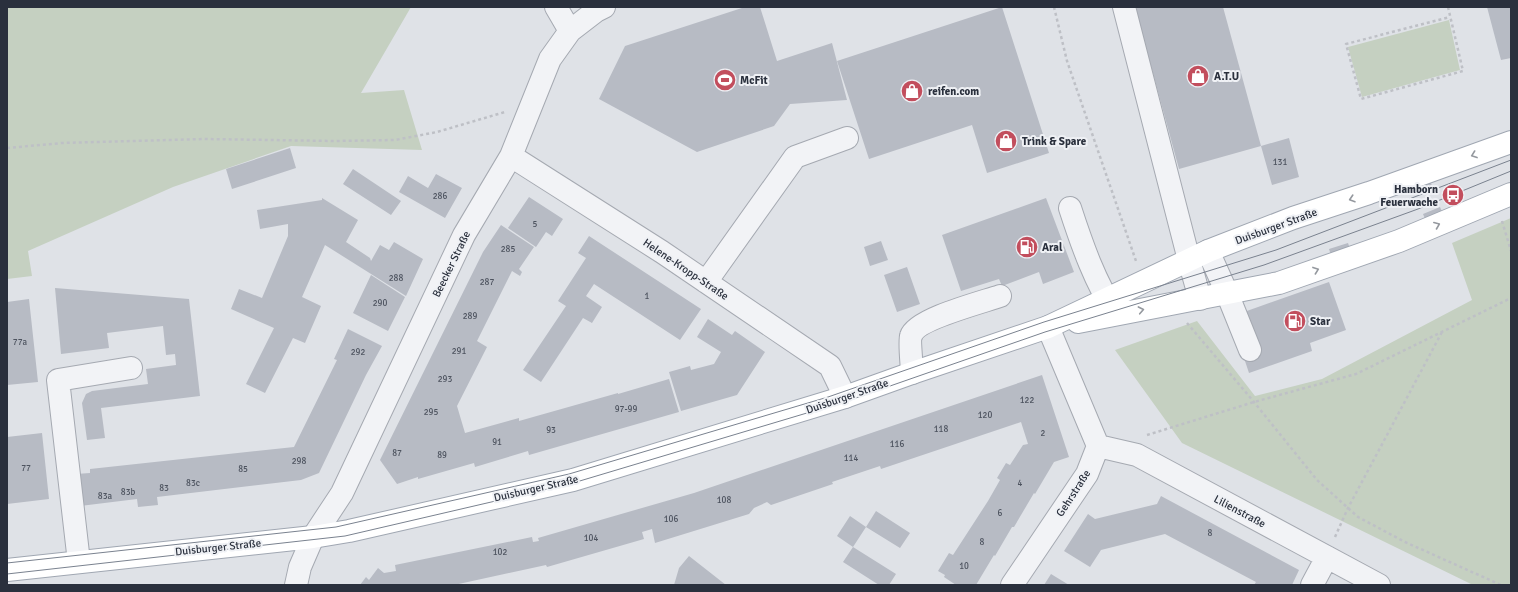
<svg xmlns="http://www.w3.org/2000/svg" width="1518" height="592" font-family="Signika,sans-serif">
<rect width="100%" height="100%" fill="#dfe2e7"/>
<!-- green -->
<path fill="#c5d0c1" d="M7 7H411L361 93 404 90 422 150 291 146 173 187 28 251 32 276 7 279Z
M1449 20 1460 70 1362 97 1348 47Z
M1511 218V585H1473L1182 443 1115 350 1197 321 1255 396 1322 379 1472 300 1452 243Z"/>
<!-- building -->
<path fill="#b7bbc4" d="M745 7H760L777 61 832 43 847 100 790 104 774 126 697 152 599 99 625 46Z
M1002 7 1049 153 987 173 972 125 869 159 837 61Z
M1135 7H1223L1261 146 1179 169Z
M1487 7H1511V58L1501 60Z
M1289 138 1299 177 1272 185 1261 146Z
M290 148 296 168 232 189 226 169Z
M353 169 401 201 391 215 343 184Z
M436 174 462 188 445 218 399 192 408 176 428 188Z
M1430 182 1433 187 1417 194 1414 188Z
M529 197 563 219 552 236 546 232 536 247 508 228Z
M322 198 358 220 346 242 370 258 371 261 380 245 389 250 394 242 423 259 406 296 325 245 302 297 321 306 305 343 293 338 265 393 246 384 274 328 231 309 239 289 262 298 288 236V224L260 229 257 210 322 200Z
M1046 198 1074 272 1043 284 1039 272 1002 286 999 279 961 291 942 235Z
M1440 207 1443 214 1426 221 1423 214Z
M501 225 534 247 519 269 522 272 520 276 512 271 477 341 487 347 457 406 465 433 519 418V421L618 393V394L669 379 679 412 529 455 528 451 475 467 474 463 418 479V477L397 484 380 460 483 252Z
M589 236 701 309 680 340 594 284 586 296 602 307 592 323 583 318 541 382 523 370 566 306 558 301 586 258 578 253Z
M881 241 888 260 870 266 864 247Z
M1348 243 1350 249 1331 255 1329 249Z
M907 267 920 304 897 312 884 275Z
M371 275 405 297 388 331 353 313Z
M1329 282 1346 330 1310 343 1312 351 1249 373 1244 358V312Z
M55 288 189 299 200 396 101 408 105 438 87 440 82 403 86 394 92 391 148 384 146 369 176 365 175 354 166 355 163 326 107 333 109 348 61 354Z
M29 299 38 382 7 385V302Z
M708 319 732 335 735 331 765 352 737 395 681 411 669 372 690 366 691 370 714 364 721 352 697 337Z
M348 329 382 346 366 375 319 473 301 480 157 497 158 505 138 507 137 499 80 506 76 474 90 473V469L294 447 337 360 334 359Z
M1042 375 1069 457 1054 462 1035 494 1034 493 1014 527H1012L995 556 994 555 976 585H956L944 577 945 575 938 571 949 553 953 555 988 501 1000 480 997 478 1006 463 1010 465 1023 445 1028 444 1021 422 881 469 880 466 832 482 833 484 771 505 767 502 754 508 749 514 655 543 652 529 642 532 644 539 547 567 546 565 454 585H360L366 577 369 580 378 568 384 573 396 571 395 565 532 537 533 542 539 541 538 538 694 493Z
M42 433 49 499 7 504V437Z
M1161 496 1299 570 1292 585H1254L1256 582 1165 534 1101 550 1090 567 1064 551 1088 514 1095 519 1157 504Z
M876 511 910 533 900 548 866 527 853 547 896 574 889 585H879L843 562 853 547 837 536 850 516 866 527Z
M689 556 726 585H674L679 568Z
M1051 574 1069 585H1044Z"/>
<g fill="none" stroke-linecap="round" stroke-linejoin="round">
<!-- minor casing -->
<g stroke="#a5a9b1" stroke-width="24">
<path id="minor" d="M556 7 570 31
M1124 7 1189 260 1200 299
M511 156 662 252 830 366 845 397
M1070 208C1082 245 1095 282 1116 314
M1208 251 1227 293 1250 350
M706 282 795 157 847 138
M912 373C912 366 909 341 911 336 916 319 983 302 1000 296
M1098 446 1137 455 1379 585
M79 562 58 380 131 368
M296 585 300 567 313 537 342 493 464 235 511 156 550 59 570 31 596 11 604 7
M1012 585 1087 474 1098 446 1048 327
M1312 585 1327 557"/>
</g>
<!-- major casing -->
<g stroke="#a0a7b2" stroke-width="24">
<path id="major" d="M1078 322 1279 283 1399 241 1511 194
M7 570 313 537 349 531 573 480 845 397 912 373 1048 327 1208 251 1293 218 1369 193 1511 142"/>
</g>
<!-- path -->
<path stroke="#bec0c6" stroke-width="2.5" stroke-dasharray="3 3" stroke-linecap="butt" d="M1054 7 1067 61 1136 261
M1448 7 1463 71 1361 99 1346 44 1450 17
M7 148 62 143 205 139 335 141 395 140 437 132 505 112
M1502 221 1511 251
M1187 323 1254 402 1317 480 1358 517 1405 542 1501 585
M1147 435 1254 402 1356 374 1511 298
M1335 537 1348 508 1442 332"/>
<!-- minor -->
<use href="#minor" stroke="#f2f3f6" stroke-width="22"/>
<!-- major -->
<use href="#major" stroke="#fff" stroke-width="22"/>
<!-- tram -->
<path stroke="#7a828f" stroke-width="1" d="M7 563 336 527 569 474 828 397 1044 322 1276 250 1511 160
M7 574 345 536 573 483 847 401 1045 332 1264 265 1418 209 1511 171"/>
</g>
<!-- one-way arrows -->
<defs><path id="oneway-chevron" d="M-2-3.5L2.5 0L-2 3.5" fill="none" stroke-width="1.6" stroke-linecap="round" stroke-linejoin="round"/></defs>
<g stroke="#94989e">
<use href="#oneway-chevron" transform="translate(1474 155) rotate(160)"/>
<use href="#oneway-chevron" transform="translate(1352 199) rotate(162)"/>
<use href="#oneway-chevron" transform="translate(1437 225) rotate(-22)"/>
<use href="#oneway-chevron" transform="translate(1316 270) rotate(-20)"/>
<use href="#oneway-chevron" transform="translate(1141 310) rotate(-11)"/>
</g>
<!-- icons -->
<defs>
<g id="shop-disc" transform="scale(1.15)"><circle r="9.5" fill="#c24e5d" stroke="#eff1f5"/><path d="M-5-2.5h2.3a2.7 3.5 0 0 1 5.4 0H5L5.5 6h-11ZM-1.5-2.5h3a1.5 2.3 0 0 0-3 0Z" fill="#fff"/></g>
<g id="stadium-disc" transform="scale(1.15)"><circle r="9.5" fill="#c24e5d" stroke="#eff1f5"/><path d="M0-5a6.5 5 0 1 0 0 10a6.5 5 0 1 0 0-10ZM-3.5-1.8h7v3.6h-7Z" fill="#fff"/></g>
<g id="bus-disc" transform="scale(1.15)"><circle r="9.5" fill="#c24e5d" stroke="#eff1f5"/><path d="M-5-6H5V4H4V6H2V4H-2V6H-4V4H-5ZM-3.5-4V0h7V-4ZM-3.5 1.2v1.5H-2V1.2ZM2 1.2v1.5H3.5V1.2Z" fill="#fff"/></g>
<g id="fuel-disc" transform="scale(1.15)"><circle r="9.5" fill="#c24e5d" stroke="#eff1f5"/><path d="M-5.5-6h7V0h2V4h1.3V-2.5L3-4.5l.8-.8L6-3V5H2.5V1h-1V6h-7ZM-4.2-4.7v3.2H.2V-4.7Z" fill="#fff"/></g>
</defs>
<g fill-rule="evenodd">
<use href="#shop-disc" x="1198" y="76"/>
<use href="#stadium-disc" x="725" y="80"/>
<use href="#shop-disc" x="912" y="91"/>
<use href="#shop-disc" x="1006" y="141"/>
<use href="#bus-disc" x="1453" y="195"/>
<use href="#fuel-disc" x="1027" y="247"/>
<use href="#fuel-disc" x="1295" y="321"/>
</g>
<g text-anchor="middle" stroke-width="4" stroke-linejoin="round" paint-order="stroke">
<!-- number labels -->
<g font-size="9" fill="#4d535f">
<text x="1280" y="165">131</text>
<text x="440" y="199">286</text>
<text x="535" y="227">5</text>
<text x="508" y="252">285</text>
<text x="396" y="281">288</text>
<text x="487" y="285">287</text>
<text x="647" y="299">1</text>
<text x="380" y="306">290</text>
<text x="470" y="319">289</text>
<text x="20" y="345">77a</text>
<text x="459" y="354">291</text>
<text x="358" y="355">292</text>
<text x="445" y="382">293</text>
<text x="1027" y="403">122</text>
<text x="626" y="412">97-99</text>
<text x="431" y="415">295</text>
<text x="985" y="418">120</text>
<text x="941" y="432">118</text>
<text x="551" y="433">93</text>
<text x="1043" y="436">2</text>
<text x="497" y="445">91</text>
<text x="897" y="447">116</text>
<text x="397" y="456">87</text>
<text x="442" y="458">89</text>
<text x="851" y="461">114</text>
<text x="299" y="464">298</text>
<text x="26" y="471">77</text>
<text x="243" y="472">85</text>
<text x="193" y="486">83c</text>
<text x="1020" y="486">4</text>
<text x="164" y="491">83</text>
<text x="128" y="495">83b</text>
<text x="105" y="499">83a</text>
<text x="724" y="503">108</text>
<text x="1000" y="516">6</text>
<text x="671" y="522">106</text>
<text x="1210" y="536">8</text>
<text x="591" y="541">104</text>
<text x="982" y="545">8</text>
<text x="500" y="555">102</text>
<text x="964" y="569">10</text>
</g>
<!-- poi labels -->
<g font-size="11" font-weight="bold" fill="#2a303d" stroke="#eff1f5" text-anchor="start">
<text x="1214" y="80">A.T.U</text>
<text x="740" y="84">McFit</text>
<text x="928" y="95">reifen.com</text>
<text x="1022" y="145">Trink &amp; Spare</text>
<text x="1438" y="193" text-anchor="end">Hamborn<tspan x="1438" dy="13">Feuerwache</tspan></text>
<text x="1042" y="251">Aral</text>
<text x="1310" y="325">Star</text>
</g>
<!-- street labels -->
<g font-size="11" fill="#2a303d" stroke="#eff1f5">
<text transform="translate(1276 226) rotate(-20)" y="4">Duisburger Straße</text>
<text transform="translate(451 264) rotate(-64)" y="4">Beecker Straße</text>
<text transform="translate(686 269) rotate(34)" y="4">Helene-Kropp-Straße</text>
<text transform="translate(847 396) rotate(-19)" y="4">Duisburger Straße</text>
<text transform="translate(536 488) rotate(-13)" y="4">Duisburger Straße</text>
<text transform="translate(1073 493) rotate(-57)" y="4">Gehrstraße</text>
<text transform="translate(1240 511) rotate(28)" y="4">Lilienstraße</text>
<text transform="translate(218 547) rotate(-6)" y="4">Duisburger Straße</text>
</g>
</g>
<!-- border -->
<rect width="1518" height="592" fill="none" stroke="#2a303d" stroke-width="16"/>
</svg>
